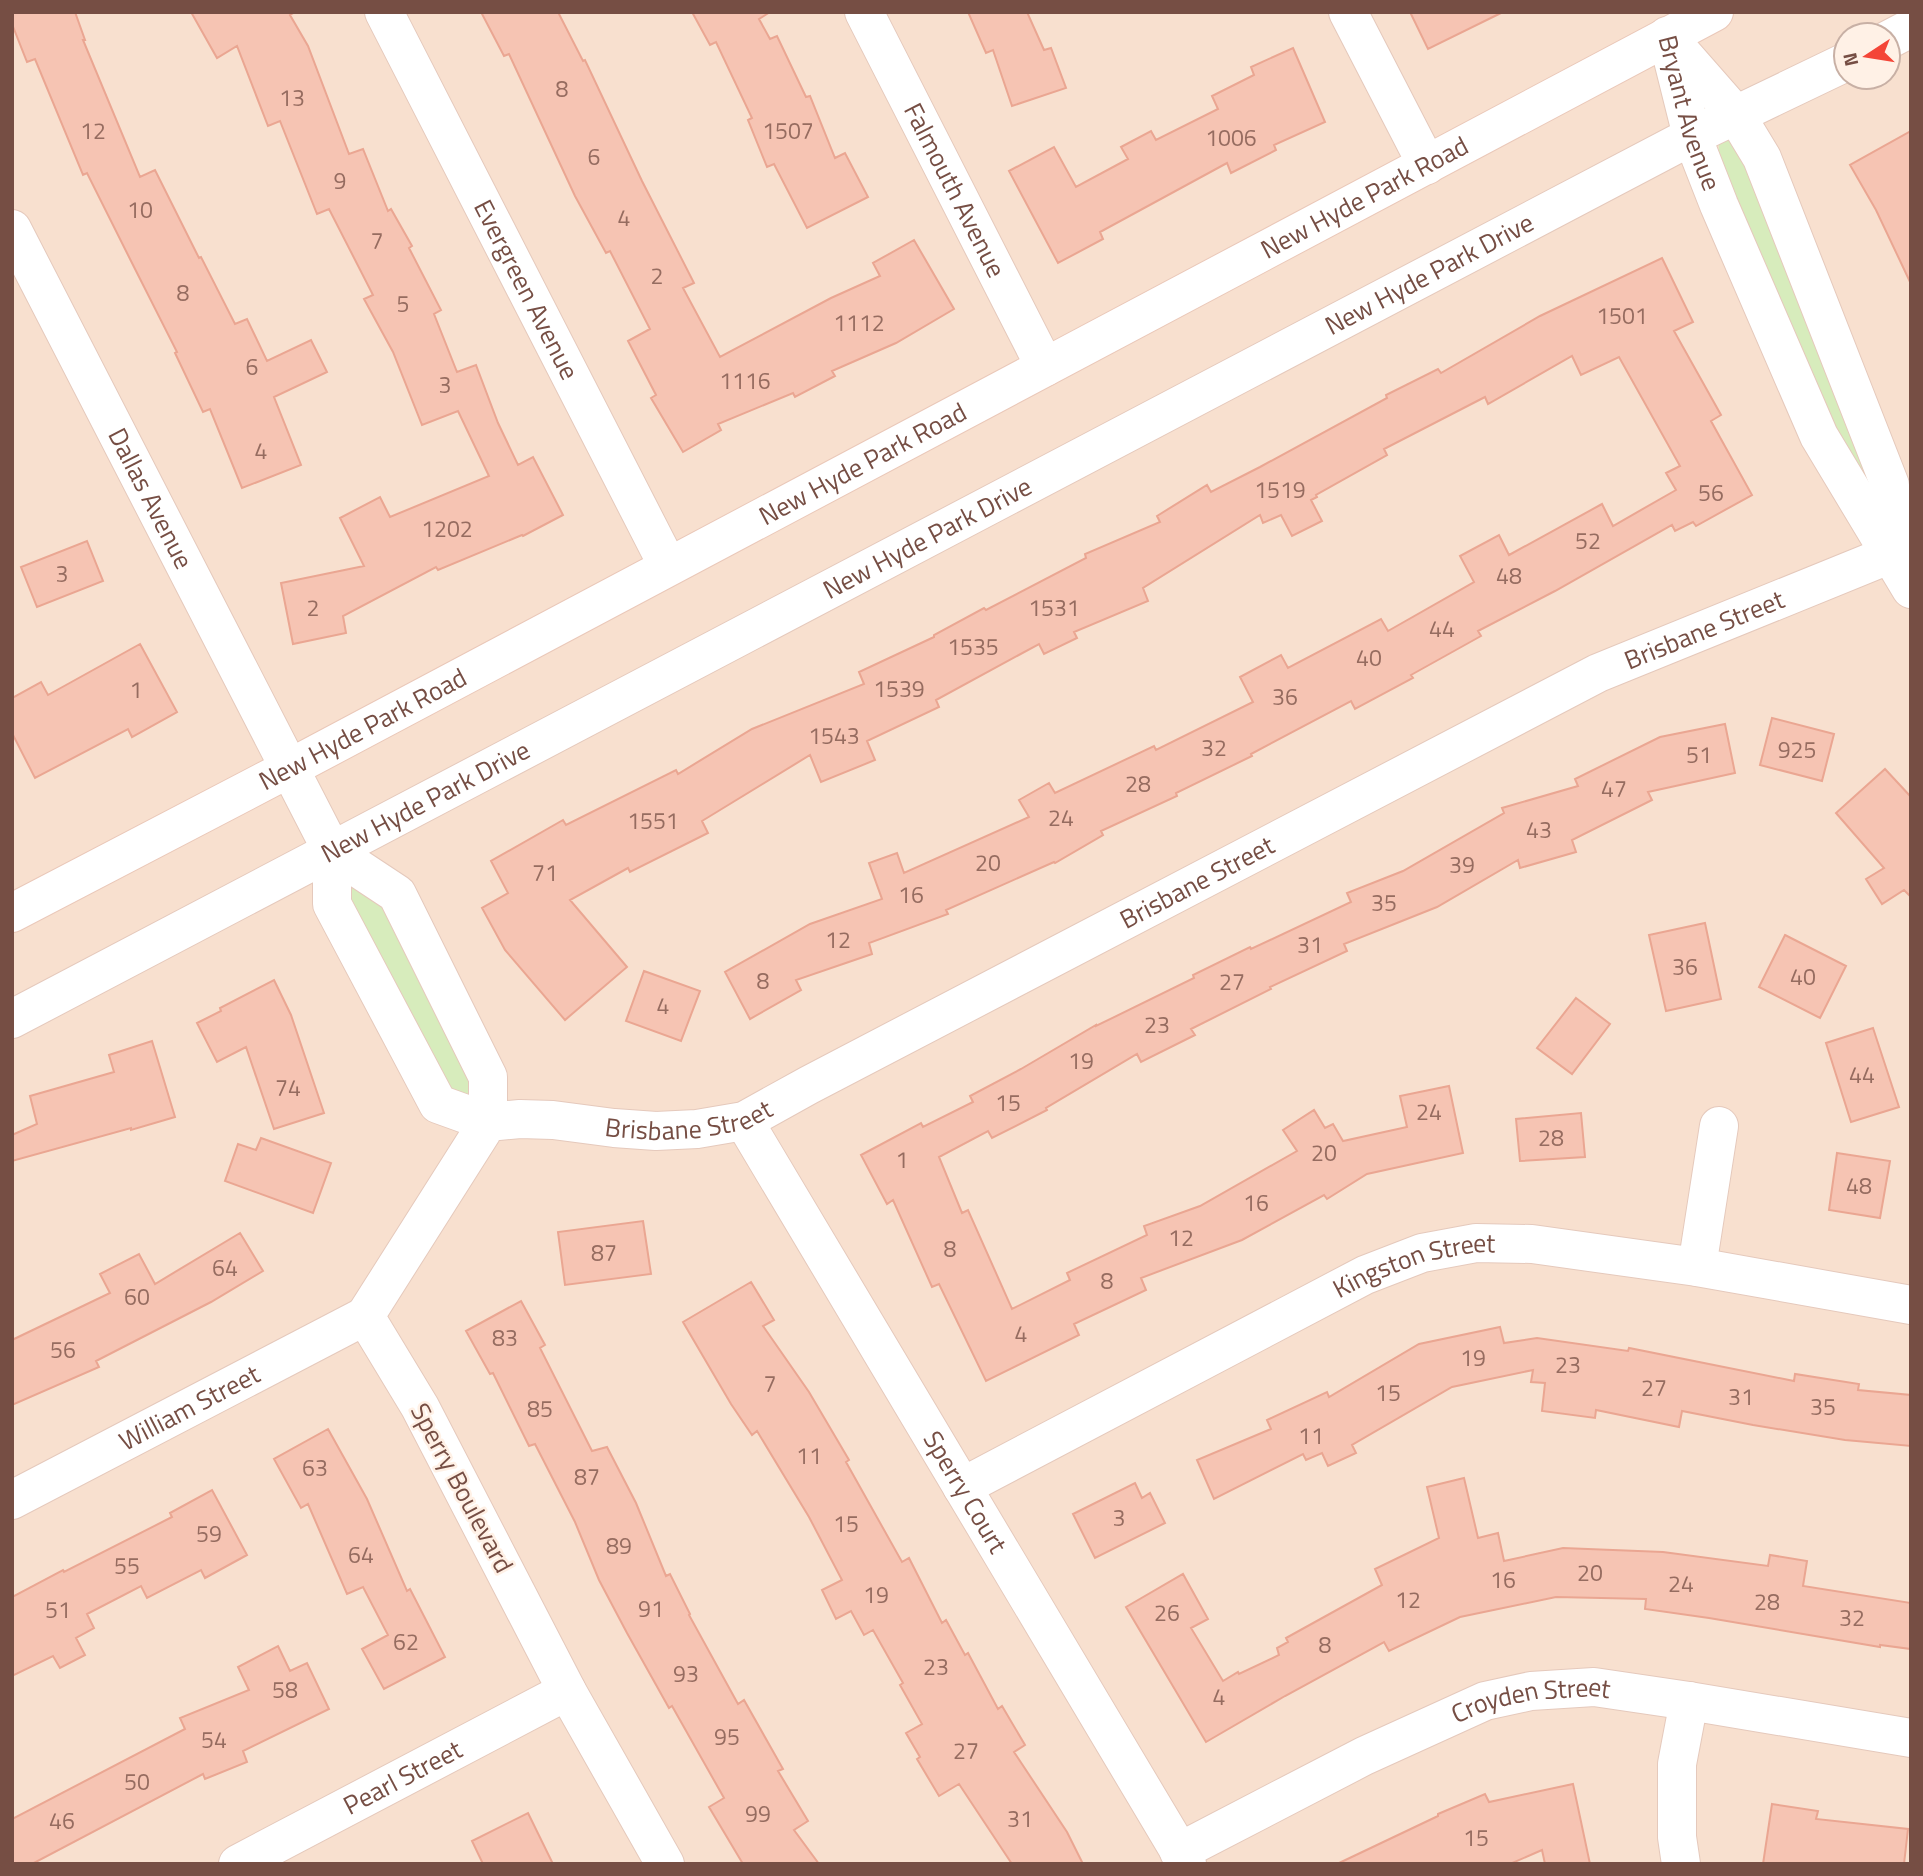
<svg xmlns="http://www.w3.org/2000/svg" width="1923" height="1876" font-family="'Titillium Web',sans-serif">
<rect width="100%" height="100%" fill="#feedde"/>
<!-- residential -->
<path fill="#f8e0cf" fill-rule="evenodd" d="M12 12H1911V1864H12ZM1846 35H1888V77H1846Z"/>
<!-- grass -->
<path fill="#d7ecbc" d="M1719 128 1759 165 1883 484 1884 531 1718 190Z
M338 861 391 895 482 1075 483 1115 442 1100 339 903Z"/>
<!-- building -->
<path fill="#f6c4b3" stroke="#eaa692" stroke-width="2" d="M12 12H75L85 40H83L140 177 155 170 199 258 201 257 235 324 247 319 267 361 311 340 327 372 274 397 301 465 242 488 210 409 203 412 175 353 177 352 131 261 87 173 83 175 35 59 27 62 12 24Z
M191 12H295L290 15 308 46 349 154 363 149 388 211 391 209 412 246 409 248 441 310 434 314 457 372 476 365 498 423 518 465 533 457 563 515 523 536 522 535 438 570 436 567 343 616 346 633 293 644 281 583 364 566 340 518 380 497 390 517 489 476 458 411 422 425 393 352 364 299 373 295 329 209 317 214 280 121 268 126 237 46 217 58Z
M481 12H558L583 61 585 60 642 181 694 283 683 288 720 357 831 298 880 276 873 263 914 240 954 309 896 343 832 371 835 376 795 397 793 393 718 424 721 430 683 452 651 398 656 395 628 341 650 329 610 251 606 253 575 196 509 54 504 56Z
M692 12H770L759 19 770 39 777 36 806 97 810 96 835 158 845 153 868 197 807 228 774 164 767 167 748 120 752 118 716 42 710 45Z
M968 12H1027L1044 50 1051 48 1066 88 1012 106 993 50 986 53Z
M1410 12H1503L1428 49Z
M1293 48 1325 122 1274 145 1276 150 1231 173 1227 163 1100 232 1103 239 1058 263 1009 171 1054 147 1076 187 1128 159 1121 147 1151 131 1156 140 1218 109 1212 96 1254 75 1251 67Z
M1911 131V284L1876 210 1850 165Z
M1662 258 1693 322 1674 331 1721 415 1711 421 1752 495 1696 526 1693 522 1675 531 1672 525 1555 591 1478 631 1481 636 1411 675 1413 678 1355 709 1351 701 1251 754 1252 756 1176 793 1177 796 1101 831 1103 835 1055 863 1054 862 946 910 948 914 869 943 872 954 796 980 801 990 750 1019 725 972 810 924 882 899 869 863 897 853 904 873 1029 817 1019 800 1049 783 1055 793 1154 746 1156 750 1253 702 1240 677 1281 655 1288 668 1381 619 1388 631 1474 582 1460 556 1499 535 1509 555 1602 504 1613 526 1676 490 1666 473 1680 466 1619 357 1581 375 1572 356 1488 404 1485 397 1384 449 1387 455 1316 495 1317 497 1311 500 1322 521 1292 536 1281 515 1263 523 1260 515 1143 588 1148 601 1074 632 1077 638 1044 654 1039 644 936 700 939 707 867 741 875 760 821 782 810 755 702 821 708 833 630 872 628 868 570 900 627 967 565 1020 505 950 482 908 508 893 491 861 563 820 566 825 676 770 678 774 752 729 864 684 859 672 934 637V635L984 608 986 610 1086 558 1085 554 1160 522 1157 516 1207 485 1211 492 1260 467 1387 398 1386 395 1438 369 1441 373 1540 316Z
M87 541 103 581 37 607 21 567Z
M140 644 177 712 132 737 128 729 35 778 12 733V698L41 682 48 695Z
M1772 718 1834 734 1822 781 1760 765Z
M1725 724 1735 773 1648 792 1652 800 1572 840 1576 852 1520 868 1518 860 1437 907 1344 944 1347 951 1270 987 1271 989 1191 1029 1195 1035 1141 1062 1137 1054 1046 1108 1047 1110 992 1138 988 1131 939 1157 962 1213 968 1210 1012 1309 1070 1280 1067 1273 1147 1235 1144 1226 1200 1206 1297 1151 1283 1130 1314 1110 1325 1128 1333 1124 1343 1141 1407 1127 1400 1096 1449 1086 1463 1153 1367 1174 1327 1199 1324 1195 1242 1240 1141 1278 1146 1290 1074 1324 1079 1335 986 1381 939 1284 932 1287 893 1200 887 1204 861 1155 921 1123 923 1127 973 1102 970 1096 1021 1069 1096 1025V1026L1194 978 1193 975 1250 947 1251 949 1351 902 1347 893 1403 871 1504 813 1502 808 1578 786 1575 779 1660 737Z
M1885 769 1911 797V897L1904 890 1882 904 1866 879 1884 868 1836 813Z
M1705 923 1721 999 1666 1011 1649 935Z
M1785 935 1846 966 1820 1018 1759 987Z
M644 971 700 991 681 1041 626 1021Z
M274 980 291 1015 324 1113 274 1129 246 1047 217 1062 197 1023 221 1011 220 1008Z
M1576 998 1610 1024 1572 1074 1537 1048Z
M1873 1028 1899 1107 1851 1122 1826 1043Z
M152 1041 175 1117 131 1130V1128L12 1161V1135L37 1124 30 1096 114 1072 109 1055Z
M1581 1113 1585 1157 1520 1161 1516 1119Z
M261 1138 331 1163 313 1213 225 1181 238 1144 256 1150Z
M1837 1153 1890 1161 1880 1218 1829 1210Z
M643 1221 651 1274 565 1285 558 1232Z
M240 1233 263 1271 211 1302 96 1361 99 1367 12 1405V1340L110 1293 100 1274 139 1254 155 1284Z
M751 1282 774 1320 763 1326 809 1392 849 1460 846 1462 902 1562 909 1558 942 1623 946 1620 965 1655 968 1653 998 1709 1002 1706 1025 1745 1014 1752 1067 1832 1083 1864H1012L959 1784 939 1796 917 1759 920 1757 906 1733 922 1724 900 1685 903 1683 873 1630 864 1635 851 1611 836 1619 822 1590 842 1580 809 1517 757 1431 752 1435 731 1404 683 1322Z
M521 1301 545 1345 540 1348 592 1451 607 1447 636 1503 666 1576 670 1574 690 1614 689 1615 738 1704 744 1700 783 1769 778 1771 808 1821 794 1830 819 1864H743L709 1807 724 1798 672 1706 669 1708 627 1633 599 1580 575 1522 535 1444 529 1446 493 1373 490 1374 466 1331Z
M1500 1327 1504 1343 1537 1338 1628 1351 1629 1348 1794 1381 1795 1374 1859 1384 1858 1390 1911 1395V1446L1845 1440 1753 1425 1682 1411 1679 1427 1596 1410 1595 1418 1542 1411 1545 1383 1531 1382 1533 1370 1452 1387 1352 1445 1356 1453 1328 1466 1322 1453 1306 1460 1303 1454 1214 1499 1197 1460 1271 1429 1267 1420 1327 1392 1329 1397 1419 1344Z
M328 1429 367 1499 407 1591 410 1589 445 1657 384 1689 362 1649 388 1635 363 1587 347 1594 308 1504 301 1508 274 1459Z
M1464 1478 1478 1538 1498 1533 1504 1561 1563 1548 1663 1552 1768 1566 1770 1555 1807 1561 1803 1586 1911 1603V1649L1880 1645V1647L1709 1618 1645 1609 1646 1599 1556 1597 1460 1617 1389 1651 1384 1642 1285 1696 1206 1742 1126 1607 1183 1574 1208 1619 1191 1628 1223 1681 1238 1672 1239 1674 1279 1655 1277 1648 1288 1642 1286 1638 1382 1585 1375 1569 1439 1538 1427 1487Z
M1135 1483 1142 1498 1150 1493 1165 1523 1095 1558 1073 1514Z
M212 1490 247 1555 205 1578 201 1570 147 1598 141 1586 87 1614 94 1628 76 1638 85 1655 60 1668 53 1656 12 1676V1597L63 1570 64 1572 172 1517 170 1513Z
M278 1646 290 1671 307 1663 329 1709 243 1751 247 1762 205 1779 203 1774 32 1864H12V1819L185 1729 180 1718 249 1690 238 1667Z
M1573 1784 1590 1864H1545L1542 1850 1510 1864H1337L1438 1816V1814L1485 1794 1489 1802Z
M1772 1804 1818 1811 1816 1819 1908 1829 1904 1864H1763Z
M528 1813 553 1864H483L472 1841Z"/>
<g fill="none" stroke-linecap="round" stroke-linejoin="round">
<!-- street casing -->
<g stroke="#e5c9bc" stroke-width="40">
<g id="street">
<path id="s1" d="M384 12 668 566"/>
<path id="s2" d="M864 12 1045 367"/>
<path d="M1348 12 1427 165"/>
<path id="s3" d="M1667 36 1692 136 1719 205 1819 436 1911 589"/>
<path d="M1888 40 1911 28"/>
<path d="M1672 42 1736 115 1762 158 1890 485 1891 552"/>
<path id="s4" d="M12 229 332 851"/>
<path id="s5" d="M12 1019 1692 136 1846 62"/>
<path id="s6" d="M744 1121 1187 1864"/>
<path d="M1697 1267 1719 1126"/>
<path id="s7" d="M962 1487 1365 1275 1422 1253 1476 1243 1532 1244 1697 1267 1911 1305"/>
<path id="s8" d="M12 1500 365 1316"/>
<path id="s9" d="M1179 1852 1364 1756 1485 1701 1531 1691 1594 1687 1689 1701 1911 1738"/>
<path id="s10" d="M238 1864 567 1691"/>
<path id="s11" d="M665 1864 567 1691 420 1407 365 1316 488 1122V1077L397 894 332 851V904L438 1104 488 1122 520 1119 553 1120 614 1128 656 1131 697 1129 744 1121 809 1085 1598 673 1891 554"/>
<path d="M1681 1864 1677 1837V1764L1689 1701"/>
</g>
</g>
<!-- secondary casing -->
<g stroke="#eac8b9" stroke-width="40">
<g id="secondary">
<path id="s12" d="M12 913 290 768 1714 12"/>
</g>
</g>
<!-- street -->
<use href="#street" stroke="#fff" stroke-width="38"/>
<!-- secondary -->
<use href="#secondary" stroke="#fff" stroke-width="38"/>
</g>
<g text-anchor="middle" stroke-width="5" stroke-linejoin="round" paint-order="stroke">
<!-- number labels -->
<g font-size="23" fill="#966c60">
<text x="562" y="97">8</text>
<text x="292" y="106">13</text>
<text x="93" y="139">12</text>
<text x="788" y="139">1507</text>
<text x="1231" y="146">1006</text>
<text x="594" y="165">6</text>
<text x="340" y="189">9</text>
<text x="140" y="218">10</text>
<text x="624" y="226">4</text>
<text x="377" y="249">7</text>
<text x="657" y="284">2</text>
<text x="183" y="301">8</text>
<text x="403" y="312">5</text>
<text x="1622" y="324">1501</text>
<text x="859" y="331">1112</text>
<text x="252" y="375">6</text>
<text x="745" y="389">1116</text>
<text x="445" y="393">3</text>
<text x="261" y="459">4</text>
<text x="1280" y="498">1519</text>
<text x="1711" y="501">56</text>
<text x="447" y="537">1202</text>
<text x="1588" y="549">52</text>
<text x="62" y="582">3</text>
<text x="1509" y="584">48</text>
<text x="313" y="616">2</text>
<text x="1054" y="616">1531</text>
<text x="1442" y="637">44</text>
<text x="973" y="655">1535</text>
<text x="1369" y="666">40</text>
<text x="899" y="697">1539</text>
<text x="136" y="698">1</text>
<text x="1285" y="705">36</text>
<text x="834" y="744">1543</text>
<text x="1214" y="756">32</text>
<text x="1797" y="758">925</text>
<text x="1699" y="763">51</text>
<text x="1138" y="792">28</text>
<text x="1614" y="797">47</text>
<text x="1061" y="826">24</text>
<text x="653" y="829">1551</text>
<text x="1539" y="838">43</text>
<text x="988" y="871">20</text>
<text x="1462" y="873">39</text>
<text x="545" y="881">71</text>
<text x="911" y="903">16</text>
<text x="1384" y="911">35</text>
<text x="838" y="948">12</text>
<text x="1310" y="953">31</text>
<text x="1685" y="975">36</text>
<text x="1803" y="985">40</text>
<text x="763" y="989">8</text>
<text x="1232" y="990">27</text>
<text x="663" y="1014">4</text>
<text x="1157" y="1033">23</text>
<text x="1081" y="1069">19</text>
<text x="1862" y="1083">44</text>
<text x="288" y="1096">74</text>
<text x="1008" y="1111">15</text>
<text x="1429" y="1120">24</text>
<text x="1551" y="1146">28</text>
<text x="1324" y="1161">20</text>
<text x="902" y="1168">1</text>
<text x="1859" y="1194">48</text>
<text x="1256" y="1211">16</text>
<text x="1181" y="1246">12</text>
<text x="950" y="1257">8</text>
<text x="604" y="1261">87</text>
<text x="225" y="1276">64</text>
<text x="1107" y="1289">8</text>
<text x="137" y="1305">60</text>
<text x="1021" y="1342">4</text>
<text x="505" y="1346">83</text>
<text x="63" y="1358">56</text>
<text x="1473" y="1366">19</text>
<text x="1568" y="1373">23</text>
<text x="770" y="1392">7</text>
<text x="1654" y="1396">27</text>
<text x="1388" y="1401">15</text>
<text x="1741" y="1405">31</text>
<text x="1823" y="1415">35</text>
<text x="540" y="1417">85</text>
<text x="1311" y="1444">11</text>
<text x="809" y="1464">11</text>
<text x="315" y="1476">63</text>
<text x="587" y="1485">87</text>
<text x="1119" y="1526">3</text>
<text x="846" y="1532">15</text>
<text x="209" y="1542">59</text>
<text x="619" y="1554">89</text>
<text x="361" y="1563">64</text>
<text x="127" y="1574">55</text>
<text x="1590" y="1581">20</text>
<text x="1503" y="1588">16</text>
<text x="1681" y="1592">24</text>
<text x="876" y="1603">19</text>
<text x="1408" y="1608">12</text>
<text x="1767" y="1610">28</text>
<text x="651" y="1617">91</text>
<text x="58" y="1618">51</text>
<text x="1167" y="1621">26</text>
<text x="1852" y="1626">32</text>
<text x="406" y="1650">62</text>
<text x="1325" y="1653">8</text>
<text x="936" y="1675">23</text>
<text x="686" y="1682">93</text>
<text x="285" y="1698">58</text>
<text x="1219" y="1705">4</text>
<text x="727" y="1745">95</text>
<text x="214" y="1748">54</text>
<text x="966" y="1759">27</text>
<text x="137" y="1790">50</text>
<text x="758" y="1822">99</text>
<text x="1020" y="1827">31</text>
<text x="62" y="1829">46</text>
<text x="1476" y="1846">15</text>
</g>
<!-- street labels -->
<g font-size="26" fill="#764e44" stroke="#fff1e6">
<text dy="9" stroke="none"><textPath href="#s3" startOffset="80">Bryant Avenue</textPath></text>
<text dy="9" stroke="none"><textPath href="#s2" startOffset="200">Falmouth Avenue</textPath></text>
<text dy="9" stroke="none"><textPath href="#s12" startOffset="1530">New Hyde Park Road</textPath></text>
<text dy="9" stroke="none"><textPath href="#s5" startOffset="1601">New Hyde Park Drive</textPath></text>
<text dy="9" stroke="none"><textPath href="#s1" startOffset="312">Evergreen Avenue</textPath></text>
<text dy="9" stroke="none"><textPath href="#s12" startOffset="962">New Hyde Park Road</textPath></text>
<text dy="9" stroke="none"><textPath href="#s4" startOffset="303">Dallas Avenue</textPath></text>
<text dy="9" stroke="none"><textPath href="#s5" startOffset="1034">New Hyde Park Drive</textPath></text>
<text dy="9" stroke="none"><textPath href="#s11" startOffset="2851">Brisbane Street</textPath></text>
<text dy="9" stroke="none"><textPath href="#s12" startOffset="396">New Hyde Park Road</textPath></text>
<text dy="9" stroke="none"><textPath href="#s5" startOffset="467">New Hyde Park Drive</textPath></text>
<text dy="9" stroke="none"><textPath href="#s11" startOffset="2284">Brisbane Street</textPath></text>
<text dy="9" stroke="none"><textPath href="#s11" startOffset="1717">Brisbane Street</textPath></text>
<text dy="9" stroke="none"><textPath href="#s7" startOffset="506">Kingston Street</textPath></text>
<text dy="9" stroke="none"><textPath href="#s8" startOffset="200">William Street</textPath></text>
<text transform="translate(462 1488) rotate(62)" y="9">Sperry Boulevard</text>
<text dy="9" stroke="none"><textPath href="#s6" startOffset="432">Sperry Court</textPath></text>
<text dy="9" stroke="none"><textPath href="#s9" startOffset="387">Croyden Street</textPath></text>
<text dy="9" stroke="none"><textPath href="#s10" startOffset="186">Pearl Street</textPath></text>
</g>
</g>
<!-- border -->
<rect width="1923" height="1876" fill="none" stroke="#764e44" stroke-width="28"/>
<!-- north arrow -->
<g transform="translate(1867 56) rotate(258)"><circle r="33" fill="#fff1e6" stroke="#c8b0a5" stroke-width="2"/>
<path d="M0-5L12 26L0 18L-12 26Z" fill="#f44537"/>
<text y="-10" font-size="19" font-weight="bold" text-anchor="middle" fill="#764e44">N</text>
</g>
</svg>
